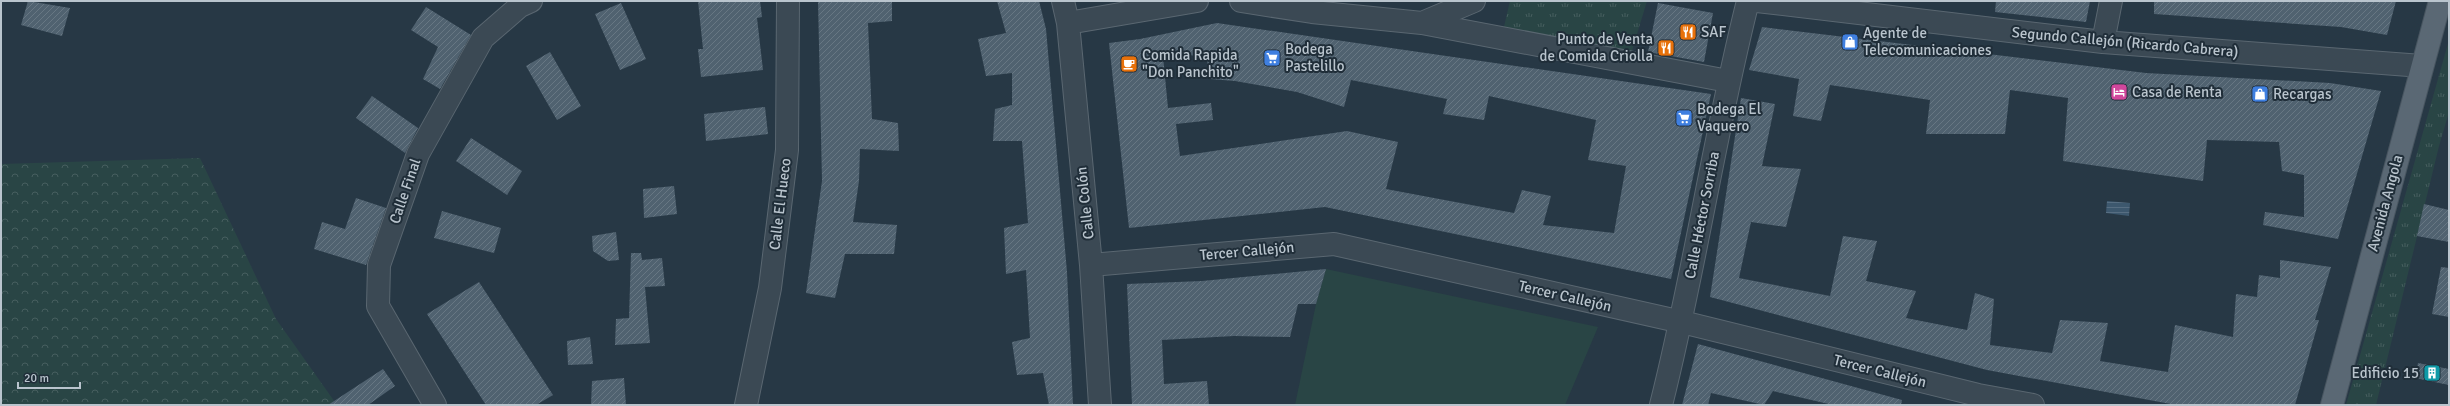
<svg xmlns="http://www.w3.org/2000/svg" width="2450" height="406" font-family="Signika,sans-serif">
<defs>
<pattern id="grass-tufts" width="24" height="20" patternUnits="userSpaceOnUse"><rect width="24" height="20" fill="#294545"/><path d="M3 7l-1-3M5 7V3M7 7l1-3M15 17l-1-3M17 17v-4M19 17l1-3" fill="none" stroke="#465e5f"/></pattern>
<pattern id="forest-crowns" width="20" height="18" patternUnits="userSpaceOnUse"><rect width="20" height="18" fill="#294545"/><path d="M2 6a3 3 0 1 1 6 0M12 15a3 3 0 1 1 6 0" fill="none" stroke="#465e5f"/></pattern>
<pattern id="water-rules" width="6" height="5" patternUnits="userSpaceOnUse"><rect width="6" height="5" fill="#3d586e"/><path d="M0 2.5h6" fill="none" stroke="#576e82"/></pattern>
<pattern id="building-hatch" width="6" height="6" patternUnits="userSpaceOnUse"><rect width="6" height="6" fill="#506270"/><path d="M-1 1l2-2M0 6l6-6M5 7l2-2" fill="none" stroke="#677783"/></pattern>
</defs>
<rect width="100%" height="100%" fill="#273845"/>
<!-- grass -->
<path fill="url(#grass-tufts)" d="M1510 1H1647L1630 57 1503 31Z
M2449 40V112L2439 146 2376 405H2346Z"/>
<!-- forest -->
<path fill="url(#forest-crowns)" d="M200 158 276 319 337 405H1V164Z"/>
<!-- pitch -->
<path fill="#294545" d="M1326 269 1598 327 1565 405H1295L1316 304Z"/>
<!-- water -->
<path fill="url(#water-rules)" d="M2107 201 2130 203 2129 216 2106 213Z"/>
<!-- building -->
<path fill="url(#building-hatch)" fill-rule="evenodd" d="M28 1 70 8 62 36 21 25Z
M698 1H760L762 17 757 18 763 70 701 77 698 49H703Z
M818 1H892V21L868 23 872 119 898 123 899 151 860 149 859 181 853 222 897 225 894 254H845L835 298 806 293 822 181Z
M997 1H1039L1046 29 1067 272 1073 405H1049L1043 373 1017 375 1012 342 1030 338 1026 270 1006 274 1004 228 1028 223 1022 141H993L995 109 1012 105V73L986 76 978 39 1006 33Z
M1996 1H2090L2086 22 1995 12Z
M2154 1H2396L2387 35 2341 27 2154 14Z
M621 3 646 59 620 70 595 14Z
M1658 3 1713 13 1704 62 1648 52Z
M426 7 471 35 440 89 423 79 438 47 411 30Z
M1217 23 1711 94 1671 279 1325 207 1129 228 1109 43 1140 39ZM1206 55 1210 79 1235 81 1297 92 1344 107 1351 80 1447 99 1443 114 1484 120 1489 96 1596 120 1588 160 1626 166 1614 233 1543 225 1551 196 1522 190 1514 213 1386 189 1398 142 1347 131 1180 156 1176 124 1213 120 1211 103 1168 108 1163 56Z
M1762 27 2146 73 2330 83 2381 91 2338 239 2263 225 2265 212 2304 217V175L2282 171 2279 142 2207 140 2203 181 2063 161 2068 98 2010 90 2005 134H1926L1930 100 1830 85 1821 121 1793 116 1799 79 1749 70Z
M550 52 581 106 557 120 526 66Z
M372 96 418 128 405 153 356 118Z
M1741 98 1775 104 1762 166 1801 169 1786 227 1751 222 1739 278 1830 296 1843 236 1877 241 1866 281 1916 291 1906 318 1967 330 1975 293 1994 299 1990 345 2052 353 2060 320 2108 323 2100 361 2168 372 2175 325 2233 337 2236 294 2257 297 2259 275 2280 278V260L2331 267 2315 320H2319L2295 405H2176L1987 370 1710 297Z
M765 107 768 134 706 141 704 114Z
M471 138 522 171 507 195 456 161Z
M674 186 677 214 644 218 643 189Z
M356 198 386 208 366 265 314 249 322 222 345 229Z
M2424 204 2449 210V242L2417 236Z
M442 211 501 228 494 253 434 238Z
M616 232 619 260 608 261 593 251 592 236Z
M631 253H641L642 260 662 258 665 286 645 287 650 343 615 345 616 319 629 318Z
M2441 267 2449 268V317L2432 314Z
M1326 269 1316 304H1298L1290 337 1234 336 1162 340 1164 384 1207 381 1209 405H1132L1127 284 1202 281Z
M479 282 553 395 536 405H486L427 314Z
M590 337 593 364 568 365 567 341Z
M1698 344 1902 400 1901 405H1833L1773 391 1764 405 1711 393 1708 405H1682Z
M2418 363 2449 369V385L2415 378Z
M383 369 395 386 368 405H328Z
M624 378 626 405H591L592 381Z"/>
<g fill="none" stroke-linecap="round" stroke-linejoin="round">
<!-- minor casing -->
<g stroke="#5a6771" stroke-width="24">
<path id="minor" d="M1063 1 1068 23 1091 265 1100 405
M1241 1 1312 12 1422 23 1728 81
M1757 1 2103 42 2422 66
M1068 23 1197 1
M1422 23 1474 1
M2103 42 2111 1
M1091 265 1334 244 1682 322 1978 395 2033 405
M435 405 378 306 379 265 418 154 483 38 520 6 531 1
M746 405 770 288 787 150 788 1
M1661 405C1695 271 1714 135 1748 1"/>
</g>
<!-- major casing -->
<g stroke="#485560" stroke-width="24">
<path id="major" d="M2332 405 2440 1"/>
</g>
<!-- minor -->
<use href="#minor" stroke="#3b4954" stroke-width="22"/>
<!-- major -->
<use href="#major" stroke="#5a6874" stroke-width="22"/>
</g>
<!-- icons -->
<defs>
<g id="restaurant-square" transform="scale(0.9)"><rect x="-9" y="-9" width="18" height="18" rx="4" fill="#e8710a" stroke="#202e39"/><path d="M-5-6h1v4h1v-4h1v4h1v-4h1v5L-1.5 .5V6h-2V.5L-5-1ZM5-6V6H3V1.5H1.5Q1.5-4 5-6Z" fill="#fff"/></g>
<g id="shop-square" transform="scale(0.9)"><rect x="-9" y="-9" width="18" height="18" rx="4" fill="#3f7fe0" stroke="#202e39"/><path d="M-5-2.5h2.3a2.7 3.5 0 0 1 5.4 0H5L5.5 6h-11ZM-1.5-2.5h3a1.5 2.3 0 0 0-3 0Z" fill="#fff"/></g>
<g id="supermarket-square" transform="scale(0.9)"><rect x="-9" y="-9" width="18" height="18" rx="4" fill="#3f7fe0" stroke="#202e39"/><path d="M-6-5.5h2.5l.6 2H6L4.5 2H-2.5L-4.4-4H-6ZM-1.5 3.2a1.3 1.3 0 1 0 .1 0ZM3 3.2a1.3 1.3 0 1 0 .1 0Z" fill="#fff"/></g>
<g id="cafe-square" transform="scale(0.9)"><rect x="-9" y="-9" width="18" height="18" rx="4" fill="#e8710a" stroke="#202e39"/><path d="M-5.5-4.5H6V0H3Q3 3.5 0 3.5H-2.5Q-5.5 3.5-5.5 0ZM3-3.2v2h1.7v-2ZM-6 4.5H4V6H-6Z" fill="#fff"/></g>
<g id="hotel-square" transform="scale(0.9)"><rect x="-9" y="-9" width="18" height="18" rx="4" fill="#d1479c" stroke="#202e39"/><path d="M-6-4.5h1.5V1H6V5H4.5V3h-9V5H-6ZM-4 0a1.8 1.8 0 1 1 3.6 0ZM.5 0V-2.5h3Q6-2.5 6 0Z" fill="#fff"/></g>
<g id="building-square" transform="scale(0.9)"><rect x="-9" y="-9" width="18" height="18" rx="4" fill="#0f9aa8" stroke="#202e39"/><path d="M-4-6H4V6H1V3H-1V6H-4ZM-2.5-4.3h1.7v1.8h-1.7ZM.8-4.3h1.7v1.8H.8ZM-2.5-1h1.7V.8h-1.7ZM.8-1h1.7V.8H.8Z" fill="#fff"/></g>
</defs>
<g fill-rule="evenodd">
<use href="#restaurant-square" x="1688" y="32"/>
<use href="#shop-square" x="1850" y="42"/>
<use href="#restaurant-square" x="1666" y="48"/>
<use href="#supermarket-square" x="1272" y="58"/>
<use href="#cafe-square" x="1129" y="64"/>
<use href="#hotel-square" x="2119" y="92"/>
<use href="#shop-square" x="2260" y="94"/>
<use href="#supermarket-square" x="1684" y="118"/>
<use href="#building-square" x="2432" y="373"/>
</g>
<g text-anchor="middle" stroke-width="4" stroke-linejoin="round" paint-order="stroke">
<!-- poi labels -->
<g font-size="15" fill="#b9c4cd" stroke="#202e39" text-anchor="start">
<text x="1701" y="37">SAF</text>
<text x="1863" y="38">Agente de<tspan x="1863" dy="17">Telecomunicaciones</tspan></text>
<text x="1653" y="44" text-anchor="end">Punto de Venta<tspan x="1653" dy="17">de Comida Criolla</tspan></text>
<text x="1285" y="54">Bodega<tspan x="1285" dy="17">Pastelillo</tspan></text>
<text x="1142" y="60">Comida Rapida<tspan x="1142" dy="17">"Don Panchito"</tspan></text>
<text x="2132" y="97">Casa de Renta</text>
<text x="2273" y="99">Recargas</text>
<text x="1697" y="114">Bodega El<tspan x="1697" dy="17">Vaquero</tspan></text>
<text x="2419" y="378" text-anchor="end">Edificio 15</text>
</g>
<!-- street labels -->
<g font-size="15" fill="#b9c4cd" stroke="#202e39">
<text transform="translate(2125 42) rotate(5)" y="5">Segundo Callejón (Ricardo Cabrera)</text>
<text transform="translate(405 191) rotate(-71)" y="5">Calle Final</text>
<text transform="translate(1085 203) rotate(-96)" y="5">Calle Colón</text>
<text transform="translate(2385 203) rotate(-75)" y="5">Avenida Angola</text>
<text transform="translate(780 204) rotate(-83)" y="5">Calle El Hueco</text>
<text transform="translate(1702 215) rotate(-79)" y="5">Calle Héctor Sorriba</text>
<text transform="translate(1247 251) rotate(-5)" y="5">Tercer Callejón</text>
<text transform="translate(1565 296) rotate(13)" y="5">Tercer Callejón</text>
<text transform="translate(1880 371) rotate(14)" y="5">Tercer Callejón</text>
</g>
</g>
<!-- border -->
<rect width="2450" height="406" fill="none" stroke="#b9c4cd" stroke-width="4"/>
<!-- scale -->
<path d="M18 382v6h62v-6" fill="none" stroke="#b9c4cd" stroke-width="2"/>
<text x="24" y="382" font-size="12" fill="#b9c4cd" stroke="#202e39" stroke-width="3" paint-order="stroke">20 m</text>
</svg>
